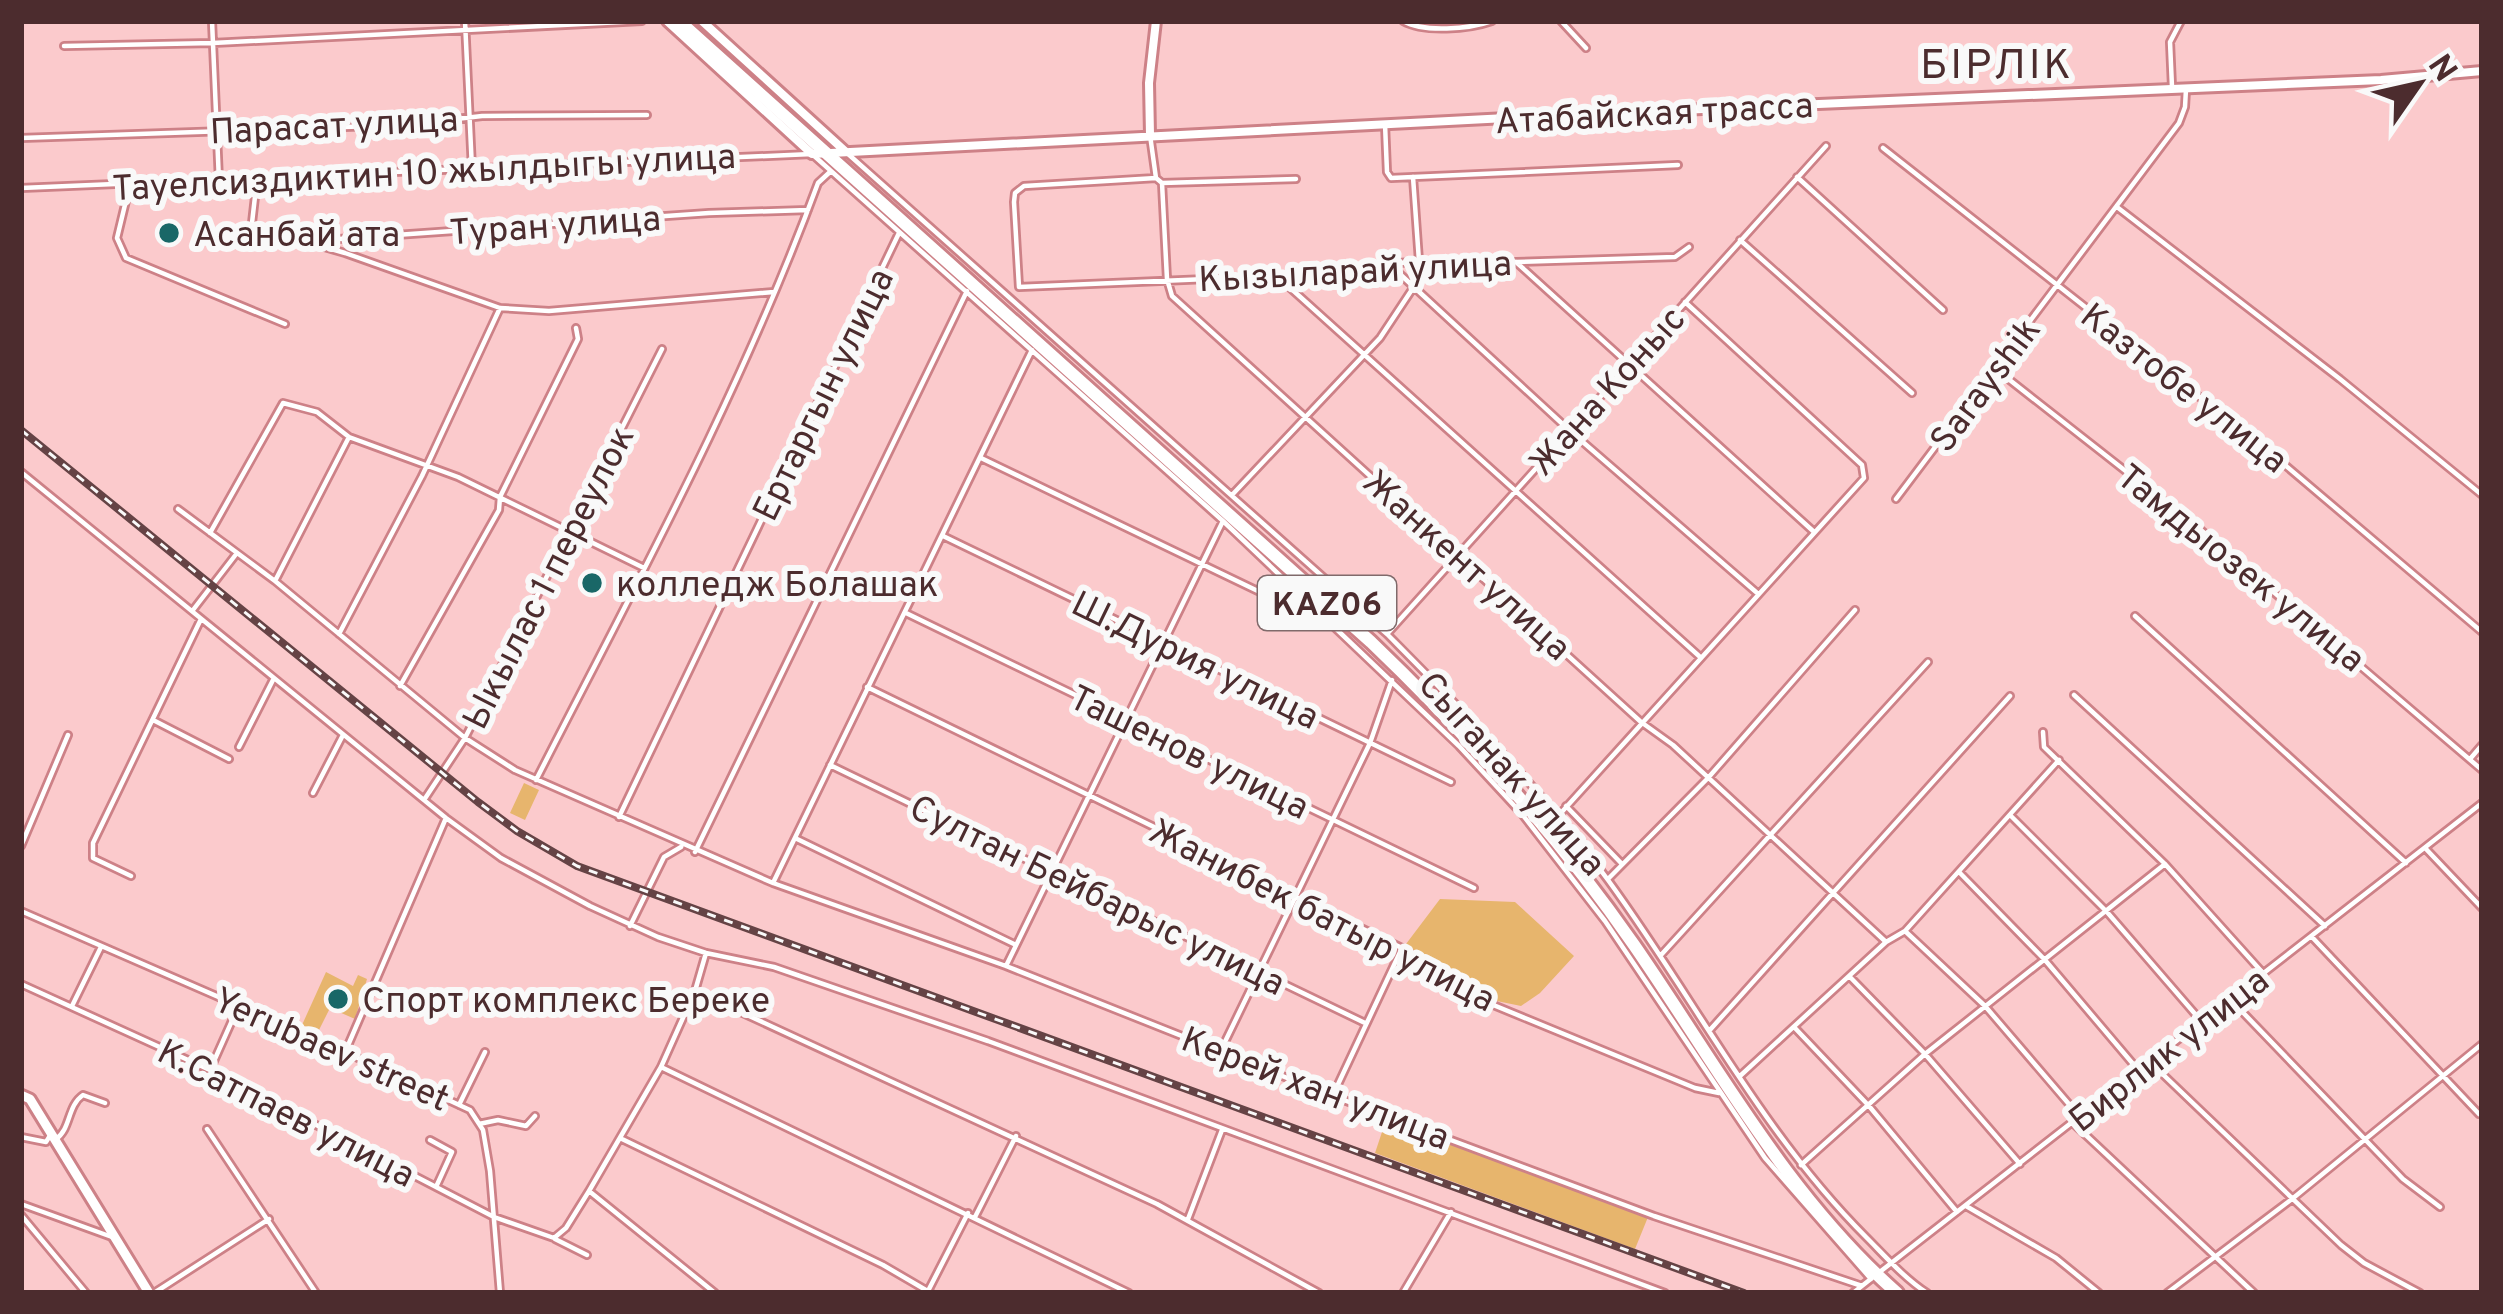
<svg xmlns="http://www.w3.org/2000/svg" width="2503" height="1314" font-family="Overpass,sans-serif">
<rect width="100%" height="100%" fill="#fbcacc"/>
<!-- green -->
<path fill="#e7b56d" d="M524 783 539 790 525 820 510 813Z
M1440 899 1515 902 1574 956 1540 993 1521 1006 1492 1000 1454 985 1406 944Z
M326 972 353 986 358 975 367 979 355 1019 330 1008 318 1032 302 1025Z
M1387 1117 1648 1217 1635 1249 1375 1153Z"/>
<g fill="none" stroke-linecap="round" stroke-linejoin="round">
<!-- street casing -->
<g stroke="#cd8187" stroke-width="10">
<path id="street" d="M212 21 219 181
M465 21 472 169
M1403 21C1424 33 1469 29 1492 21
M1561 21 1586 48
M64 46 213 43 642 21
M2172 87 2170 42 2181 21
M1385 124 1387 172 1391 178 1678 165
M1150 135 1156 178 1162 183 1167 279 1172 296 1641 722 1673 745 1886 942
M21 138 404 125 482 116 647 115
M1883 148 2272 454 2482 632
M847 153 1387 634C1465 713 1543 791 1608 880 1695 999 1761 1132 1866 1237 1885 1256 1904 1278 1927 1293
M1797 177 1943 310
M1156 178 1024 186 1015 193 1014 202 1019 287 1277 276 1419 261 1516 262 1675 257 1689 247
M257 179 252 223 259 228 345 253 500 308 549 311 774 292
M1162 183 1296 179
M130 184 117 238 126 258 285 324
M21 188 812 154 1223 521 1459 746 1522 814 1605 921 1765 1158 1871 1279
M2117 207 2340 379 2482 495
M1740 240 1912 393
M310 241 709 213 808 210
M1516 262 1813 531
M1389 264 1569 430 1756 592
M1277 276 1699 656
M1997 370 2202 531 2482 770
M981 458 1262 593 1285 599 1295 592
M21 472 446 818 501 858 590 906 658 937 706 953 774 967 988 1041 1665 1293
M1232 495 1380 338 1413 288 1419 261 1413 177
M1896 499 2179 123 2185 107 2186 89
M178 509 275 581 465 738 515 770 773 883 1006 966 1325 1093 1654 1216 1862 1286
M210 533 283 403 317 412 349 437 458 477 644 568
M943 536 1451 782
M275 581 349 437
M193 610 237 553
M906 613 1474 888
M2135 616 2406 863
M339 634 422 476 500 308
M1387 634 1826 146
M400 686 499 510 500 497 578 339 576 328
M867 687 1402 948 1446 978 1452 988 1695 1088 1719 1093
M2074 695 2325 926
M155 721 229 759
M2043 732 2044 747 2165 864 2262 972
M239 747 273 680
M2470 759 2482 745
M830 765 1365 1023
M536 780C636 584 742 390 818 183L831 171
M313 793 343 735
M424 800 465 738 662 349
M1566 806 1621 863
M1560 814 1864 478 1862 465 1685 302
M2011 816 2107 912 2202 1022
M619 817 899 233
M795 838 1016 945
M21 846 68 735
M2426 849 2482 908
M695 852 967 291
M1960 873 2045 960 2139 1071
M131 876 93 858V843L201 619
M1608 879 1708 778 1855 610
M773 883 1032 350
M21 911 345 1052 470 1110 483 1130 490 1171 500 1293
M630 926 664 857 681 847
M1905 931 1985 1006 2080 1117
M2312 937 2479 1114
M706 953 695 991 1157 1204 1319 1293
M1661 955 1928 662
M1006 966 1222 523
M1850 977 1925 1054 2020 1164
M21 984 210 1070 494 1217 554 1238 566 1228 589 1191 715 1293
M2231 1000 2403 1179 2440 1207
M72 1006 101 947
M1794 1027 1869 1106 1957 1212
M1709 1031 2010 696
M346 1050 446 818
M1221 1050 1370 743 1392 680
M2150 1062 2341 1245 2364 1263 2420 1293
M661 1067 1129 1293
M210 1070 239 1005
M1740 1076 1886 942 1905 931 2059 760
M1333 1095 1402 948
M459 1105 485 1052
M2073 1123 2254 1293
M479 1124 498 1120 526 1126 535 1116
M207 1129 316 1293
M21 1137 46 1142 51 1134
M56 1139C71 1129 67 1106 83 1095L105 1103
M622 1139 883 1265 931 1293
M430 1140 452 1152 436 1187
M1801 1165 1925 1054 2165 864
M589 1191 661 1067 695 991
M21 1204 112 1237
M1966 1206 2056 1258 2099 1293
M21 1215 86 1293
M975 1217 1016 1136
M1188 1219 1222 1130
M555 1239 587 1255
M1881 1271 2482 803
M928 1291 968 1213
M154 1293 269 1219
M1403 1293 1451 1212
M1853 1293 1872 1278
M2167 1293 2292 1199 2482 1044"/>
</g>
<!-- secondary casing -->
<g stroke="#cd8187" stroke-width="14">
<path id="secondary" d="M667 21 812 154 1584 114 2381 80 2482 71
M702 21 846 152
M1150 135 1149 83 1156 21"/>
</g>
<!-- primary casing -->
<g stroke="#cd8187" stroke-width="15">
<path id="primary" d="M21 1095 30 1099 149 1293"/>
</g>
<!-- highway casing -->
<g stroke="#cd8187" stroke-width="18">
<path id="highway" d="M679 21 1371 642C1468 735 1557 834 1634 945 1717 1065 1786 1195 1897 1293"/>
</g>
<!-- street -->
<use href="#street" stroke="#fff" stroke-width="4.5"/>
<!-- secondary -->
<use href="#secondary" stroke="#fff" stroke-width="8"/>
<!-- primary -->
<use href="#primary" stroke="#fff" stroke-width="9"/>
<!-- highway -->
<use href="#highway" stroke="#fff" stroke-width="12"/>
<!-- rail casing -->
<g stroke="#654345" stroke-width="8">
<path id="rail" d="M21 430 478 802 517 831 577 866 1744 1293"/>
</g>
<!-- rail -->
<use href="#rail" stroke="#f9f9f9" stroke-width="3" stroke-dasharray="9" stroke-linecap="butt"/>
</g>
<!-- markers -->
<g fill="#196767" stroke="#f9f9f9" stroke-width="4.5">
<circle cx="169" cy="233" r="12"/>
<circle cx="592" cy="583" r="12"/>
<circle cx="338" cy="999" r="12"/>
</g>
<g text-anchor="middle" stroke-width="12" stroke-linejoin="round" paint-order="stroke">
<!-- shield labels -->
<rect fill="#f9f9f9" stroke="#806a6b" stroke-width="3" x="1258" y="576" width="138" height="54" rx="9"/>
<g font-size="33" font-weight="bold" fill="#4c2c2e">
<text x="1327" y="615">KАZ06</text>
</g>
<!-- street labels -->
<g font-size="36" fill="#4c2c2e" stroke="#f9f9f9">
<text transform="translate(1654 112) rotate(-3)" y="13">Атабайская трасса</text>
<text transform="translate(334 124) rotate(-3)" y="13">Парасат улица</text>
<text transform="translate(424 171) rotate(-3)" y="13">Тауелсиздиктин 10 жылдыгы улица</text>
<text transform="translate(555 224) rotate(-4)" y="13">Туран улица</text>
<text transform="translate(1355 270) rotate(-3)" y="13">Кызыларай улица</text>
<text transform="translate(1984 384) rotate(-53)" y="13">Sarayshik</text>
<text transform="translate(2185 387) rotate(38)" y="13">Казтобе улица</text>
<text transform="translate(1606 390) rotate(-48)" y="13">Жана Коныс</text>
<text transform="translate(822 394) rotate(-64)" y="13">Ертаргын улица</text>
<text transform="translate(1468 564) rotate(42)" y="13">Жанкент улица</text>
<text transform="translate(2242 567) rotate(39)" y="13">Тамдыозек улица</text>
<text transform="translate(547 577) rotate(-63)" y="13">Ыкылас 1 переулок</text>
<text transform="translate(1196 659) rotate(26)" y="13">Ш.Дурия улица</text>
<text transform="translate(1190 751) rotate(26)" y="13">Ташенов улица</text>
<text transform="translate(1513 773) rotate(48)" y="13">Сыганак улица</text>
<text transform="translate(1098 894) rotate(26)" y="13">Султан Бейбарыс улица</text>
<text transform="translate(1323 914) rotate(27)" y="13">Жанибек батыр улица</text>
<text transform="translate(332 1048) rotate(24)" y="13">Yerubaev street</text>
<text transform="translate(2168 1049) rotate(-38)" y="13">Бирлик улица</text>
<text transform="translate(1316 1087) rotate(21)" y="13">Керей хан улица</text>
<text transform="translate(287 1112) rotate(27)" y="13">К.Сатпаев улица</text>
</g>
<!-- poi labels -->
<g font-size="36" fill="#4c2c2e" stroke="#f9f9f9" text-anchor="start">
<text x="193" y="246">Асанбай ата</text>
<text x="616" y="596">колледж Болашак</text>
<text x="362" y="1012">Спорт комплекс Береке</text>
</g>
<!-- quarter labels -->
<g font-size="42" letter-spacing="3" fill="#4c2c2e" stroke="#f9f9f9">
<text x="1997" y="78">БІРЛІК</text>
</g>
</g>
<!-- border -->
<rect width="2503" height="1314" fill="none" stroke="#4c2c2e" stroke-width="48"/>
<!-- north arrow -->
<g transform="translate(2419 84) rotate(56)" stroke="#f9f9f9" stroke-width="9" paint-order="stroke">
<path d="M0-9L21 45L0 30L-21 45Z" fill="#4c2c2e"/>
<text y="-18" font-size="33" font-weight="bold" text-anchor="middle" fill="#4c2c2e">N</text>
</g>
</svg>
